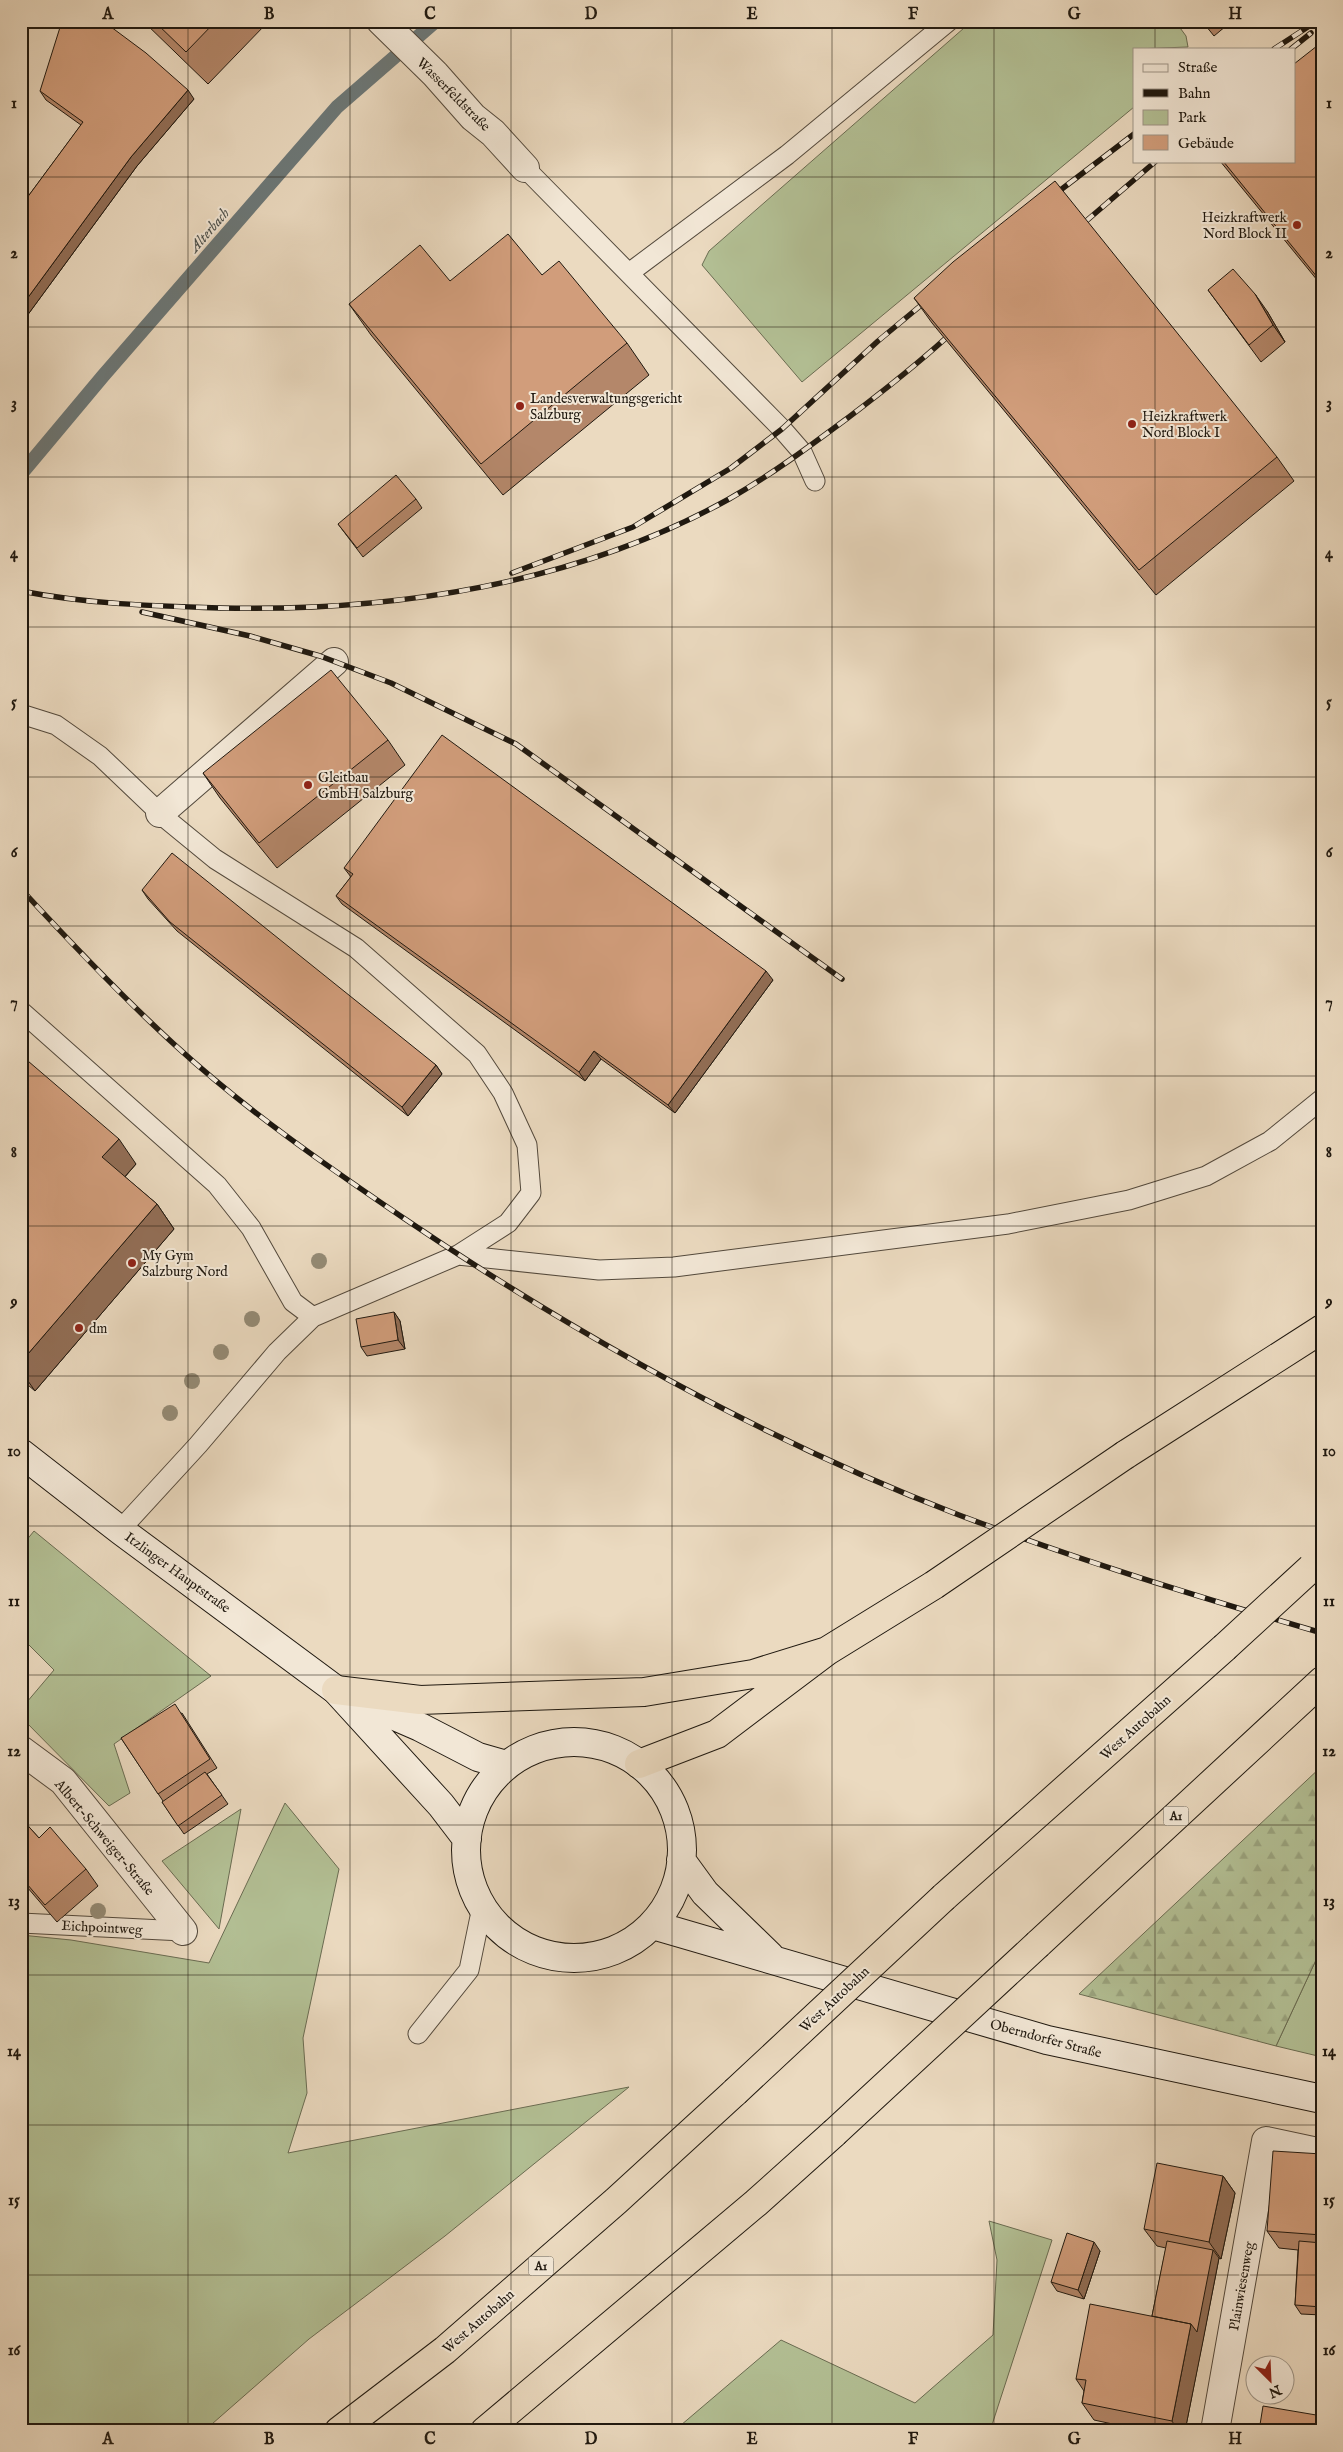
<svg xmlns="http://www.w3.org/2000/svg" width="1343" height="2452" font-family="'IM FELL English',serif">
<defs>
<pattern id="forest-firs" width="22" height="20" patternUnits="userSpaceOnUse" patternTransform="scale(1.25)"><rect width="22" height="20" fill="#b3c095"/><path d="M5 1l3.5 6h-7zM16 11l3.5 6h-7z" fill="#9aa47f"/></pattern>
</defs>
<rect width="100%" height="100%" fill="#ebdac0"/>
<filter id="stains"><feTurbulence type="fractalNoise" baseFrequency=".004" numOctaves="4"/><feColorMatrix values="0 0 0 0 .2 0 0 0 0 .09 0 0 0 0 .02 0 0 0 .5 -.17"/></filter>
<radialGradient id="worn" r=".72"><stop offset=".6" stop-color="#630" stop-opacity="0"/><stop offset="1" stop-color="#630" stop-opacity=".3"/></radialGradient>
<!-- green -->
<path fill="#b3c095" stroke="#6a6c52" d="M972 21H1175L1186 36 1188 47 1134 49V107L802 382 702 265 709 251Z
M34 1531 211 1676 114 1744 130 1793 109 1806 21 1717V1709L54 1670 21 1637V1547Z
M285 1803 339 1869 303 2038 307 2093 288 2153 629 2087 445 2236 309 2339 204 2431H21V1935L71 1940 209 1963Z
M241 1809 219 1929 162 1861Z
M1322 1947V2057L1276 2046Z
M989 2221 1052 2240 990 2431H674L781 2340 915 2403 993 2335 997 2260Z"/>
<!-- forest -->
<path fill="url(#forest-firs)" stroke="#6a6c52" d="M1322 1766V1947L1276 2046 1079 1994Z"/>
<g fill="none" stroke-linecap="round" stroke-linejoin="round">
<!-- stream -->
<path stroke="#6c7878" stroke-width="14" d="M21 474 103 376 337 107 436 21"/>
<!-- lane casing -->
<g stroke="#53493c" stroke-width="21">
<path id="lane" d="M525 168 782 429 802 452 815 481
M629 273 787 155 949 21
M21 714 56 725 100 756 165 818 215 859 356 948 477 1054 503 1093 527 1145 531 1193 508 1223 458 1255 313 1317
M21 1011 217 1185 251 1228 293 1302 313 1317 277 1352 198 1445 120 1530
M458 1255 599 1270 674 1267 1008 1224 1129 1200 1206 1176 1270 1141 1322 1099
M21 1923 183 1931
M418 2034 469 1970 482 1907"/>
</g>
<!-- street casing -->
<g stroke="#53493c" stroke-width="30">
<path id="street" d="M381 21 435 74 473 117 493 133 525 168
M160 813 334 662
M21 1750 63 1781 183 1931
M1215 2431 1266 2141 1322 2153"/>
</g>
<!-- secondary casing -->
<g stroke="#201910" stroke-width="30">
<path id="secondary" d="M21 1453 120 1530 336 1690 441 1805 467 1839
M344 1694 420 1727 478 1757 506 1765
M466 1850a108 108 0 1 1 216 0a108 108 0 1 1-216 0Z
M681 1860 705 1893 770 1956
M653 1925 1047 2040 1322 2099"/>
</g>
<!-- highway casing -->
<g stroke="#201910" stroke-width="30">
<path id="highway" d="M1125 1455 1322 1329
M336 1690 420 1700 644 1692 753 1674 827 1651
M639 1764 717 1734 827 1651 934 1585
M944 1897 1224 1648
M1038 1944 1322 1681
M339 2431 445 2350 616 2201 735 2092
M485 2431 756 2203 834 2133"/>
</g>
<!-- lane -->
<use href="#lane" stroke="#f2e7d6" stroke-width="19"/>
<!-- street -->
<use href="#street" stroke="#f2e7d6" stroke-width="28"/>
<!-- secondary -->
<use href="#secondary" stroke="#f2e7d6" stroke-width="28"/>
<!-- highway -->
<use href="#highway" stroke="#ebdac0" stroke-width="28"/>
<!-- rail casing -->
<g stroke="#201910" stroke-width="5.5">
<path id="rail" d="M1274 49 1317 21
M1291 49 1311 33
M1050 198 1134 134
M1085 222 1156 161
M512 573 633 527 731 468 782 429 878 341 931 297
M21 591C87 604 153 606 220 608 394 612 576 584 729 499 771 475 810 446 849 417 882 392 915 366 946 338
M142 612 250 636 320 656 391 683 516 744 842 979
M21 889C71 943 122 997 176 1046 246 1110 324 1164 402 1217 576 1335 762 1439 959 1515 1078 1560 1199 1597 1322 1633"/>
</g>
<!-- rail -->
<use href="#rail" stroke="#f2e7d6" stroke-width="4" stroke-dasharray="11" stroke-linecap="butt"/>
<!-- highway-bridge casing -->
<g stroke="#201910" stroke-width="30" stroke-linecap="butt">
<path id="highway-bridge" d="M934 1585 1125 1455
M1224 1648 1311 1568
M735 2092 944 1897
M834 2133 1038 1944"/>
</g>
<!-- highway-bridge -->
<use href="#highway-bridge" stroke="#ebdac0" stroke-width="28"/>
</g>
<!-- trees -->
<g fill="#948b75">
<circle cx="319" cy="1261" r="8"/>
<circle cx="252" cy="1319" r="8"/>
<circle cx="221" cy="1352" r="8"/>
<circle cx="192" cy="1381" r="8"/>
<circle cx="170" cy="1413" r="8"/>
<circle cx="98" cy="1911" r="8"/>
</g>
<!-- wall -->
<path fill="#b4876a" stroke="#201910" d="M143 21H265L266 24 208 84Z
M1202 21H1232L1214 36Z
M1322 42V286L1220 161H1294Z
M40 91 194 99 137 166 21 324V206L81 125 46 100Z
M542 275 627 343 649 375 503 495 371 335 349 304 450 281Z
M1208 290 1267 311 1285 342 1261 362Z
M914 298 1277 457 1294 481 1156 595 932 323Z
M416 499 422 508 363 557 338 524Z
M388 740 405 765 277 868 220 798 203 773Z
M344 868 773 980 675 1113 601 1059 585 1081 342 904 336 896 351 877Z
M142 890 436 1065 442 1074 408 1116 177 931 148 899Z
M21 1055 136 1164 125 1177 157 1204 174 1229 35 1391 21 1379Z
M394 1312 400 1321 405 1349 367 1356 361 1347Z
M182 1713 217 1768 207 1774 228 1804 184 1834 162 1802 163 1801 121 1738Z
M21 1818 39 1838 86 1869 98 1886 57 1922 21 1880Z
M1322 2154V2315L1301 2314 1295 2305 1298 2250 1279 2248 1267 2231Z
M1223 2176 1235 2193 1221 2259 1219 2258 1185 2431H1145L1094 2420 1082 2403 1084 2391 1076 2379 1152 2316 1166 2248 1157 2246 1144 2229Z
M1100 2251 1084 2299 1057 2291 1051 2282Z"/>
<!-- shaded-wall -->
<path fill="#926e56" stroke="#201910" d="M188 90 194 99 137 166 21 324V307L131 157Z
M1255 294 1267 311 1285 342 1273 325Z
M766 971 773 980 675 1113 668 1105Z
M594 1051 601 1059 585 1081 579 1072Z
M436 1065 442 1074 408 1116 402 1107Z
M119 1139 136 1164 120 1182 102 1157Z
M157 1204 174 1229 35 1391 21 1371V1362Z
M394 1312 400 1321 405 1349 398 1340Z
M1223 2176 1235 2193 1221 2259 1209 2242Z
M1094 2242 1100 2251 1084 2299 1078 2290Z
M1213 2250 1219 2258 1203 2341 1185 2431H1178L1172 2421 1191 2324Z"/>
<!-- building -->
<path fill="#d19d7b" stroke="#201910" d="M62 21H103L146 53 188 90 131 157 21 307V206L83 122 40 91Z
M154 21H216L186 52Z
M1322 42V283L1223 161H1294V64Z
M1055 181 1277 457 1139 570 914 298 953 262Z
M508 234 542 275 559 261 627 343 481 464 349 304 420 245 450 281Z
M1233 269 1255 294 1273 325 1249 345 1208 290Z
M396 475 416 499 357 548 338 524Z
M331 670 388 740 259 843 203 773Z
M442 735 766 971 668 1105 594 1051 579 1072 336 896 353 874 344 868Z
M172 853 436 1065 402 1107 170 922 142 890Z
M21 1055 119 1139 102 1157 157 1204 21 1362Z
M394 1312 398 1340 361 1347 356 1319Z
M175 1704 210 1759 158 1794 121 1738Z
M205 1772 222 1795 178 1826 162 1802Z
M21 1818 39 1838 50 1827 86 1869 45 1905 21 1877Z
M1273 2151 1322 2154V2235L1267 2231Z
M1157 2163 1223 2176 1209 2242 1144 2229Z
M1067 2233 1094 2242 1078 2290 1051 2282Z
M1167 2241 1213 2250 1197 2332 1191 2324 1152 2316Z
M1299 2241 1322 2243V2307L1295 2305Z
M1090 2304 1191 2324 1172 2421 1082 2403 1086 2380 1076 2379Z
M1263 2406 1322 2416V2431H1259Z"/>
<!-- grid -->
<path fill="none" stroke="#201910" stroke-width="1" stroke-opacity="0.55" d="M188 21V2431M350 21V2431M511 21V2431M672 21V2431M832 21V2431M994 21V2431M1155 21V49M1155 161V2431M21 177H1322M21 327H1322M21 477H1322M21 627H1322M21 777H1322M21 926H1322M21 1076H1322M21 1226H1322M21 1376H1322M21 1526H1322M21 1675H1322M21 1825H1322M21 1975H1322M21 2125H1322M21 2275H1322"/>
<!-- markers -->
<g fill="#8f2418" stroke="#f2e7d6" stroke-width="2">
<circle cx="1297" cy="225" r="5"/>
<circle cx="520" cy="406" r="5"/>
<circle cx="1132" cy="424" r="5"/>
<circle cx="308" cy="785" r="5"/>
<circle cx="132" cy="1263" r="5"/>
<circle cx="79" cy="1328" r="5"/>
</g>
<g text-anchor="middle" stroke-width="4" stroke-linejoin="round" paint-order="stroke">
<!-- shield labels -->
<g fill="#f2e7d6" stroke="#5f574b" stroke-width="1">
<rect x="1163.5" y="1806.5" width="25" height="19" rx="4"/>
<rect x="528.5" y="2256.5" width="25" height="19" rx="4"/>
</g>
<g font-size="12" font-weight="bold" fill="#201910">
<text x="1176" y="1820">A1</text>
<text x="541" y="2270">A1</text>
</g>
<!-- street labels -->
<g font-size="14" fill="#201910" stroke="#f2e7d6">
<text transform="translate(454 94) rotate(45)" y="5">Wasserfeldstraße</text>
<text transform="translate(178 1572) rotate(36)" y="5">Itzlinger Hauptstraße</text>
<text transform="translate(1135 1727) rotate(-42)" y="5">West Autobahn</text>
<text transform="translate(105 1837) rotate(50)" y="5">Albert-Schweiger-Straße</text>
<text transform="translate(102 1927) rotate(3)" y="5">Eichpointweg</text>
<text transform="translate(834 1999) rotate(-43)" y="5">West Autobahn</text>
<text transform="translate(1046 2038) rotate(15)" y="5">Oberndorfer Straße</text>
<text transform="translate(1241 2286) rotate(-80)" y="5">Plainwiesenweg</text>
<text transform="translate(478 2321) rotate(-41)" y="5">West Autobahn</text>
</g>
<!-- poi labels -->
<g font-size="14" fill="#201910" stroke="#f2e7d6" text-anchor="start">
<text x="1287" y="222" text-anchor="end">Heizkraftwerk<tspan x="1287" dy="16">Nord Block II</tspan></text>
<text x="530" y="403">Landesverwaltungsgericht<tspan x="530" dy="16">Salzburg</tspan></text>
<text x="1142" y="421">Heizkraftwerk<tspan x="1142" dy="16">Nord Block I</tspan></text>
<text x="318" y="782">Gleitbau<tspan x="318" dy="16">GmbH Salzburg</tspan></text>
<text x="142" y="1260">My Gym<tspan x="142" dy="16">Salzburg Nord</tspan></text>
<text x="89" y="1333">dm</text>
</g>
<!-- water labels -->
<g font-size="15" font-style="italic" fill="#4c514d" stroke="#f2e7d6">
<text transform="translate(209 230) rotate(-49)" y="5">Alterbach</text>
</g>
</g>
<!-- margin -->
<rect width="1343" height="2452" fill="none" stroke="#ebdac0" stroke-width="55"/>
<!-- legend -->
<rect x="1133" y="48" width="162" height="115" fill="#f2e7d6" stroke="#9e9587"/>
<rect x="1143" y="64" width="25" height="8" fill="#f2e7d6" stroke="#9e9587"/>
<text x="1178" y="72" font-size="15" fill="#201910">Straße</text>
<rect x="1143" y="89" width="25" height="8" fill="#201910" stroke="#9e9587"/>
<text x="1178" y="98" font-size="15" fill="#201910">Bahn</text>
<rect x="1143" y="110" width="25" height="15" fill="#b3c095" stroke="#9e9587"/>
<text x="1178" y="122" font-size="15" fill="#201910">Park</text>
<rect x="1143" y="135" width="25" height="15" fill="#d19d7b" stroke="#9e9587"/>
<text x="1178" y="148" font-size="15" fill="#201910">Gebäude</text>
<!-- north arrow -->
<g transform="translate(1270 2380) rotate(156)"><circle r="24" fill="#f2e7d6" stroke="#9e9587"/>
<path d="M0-4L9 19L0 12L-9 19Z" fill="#8f2418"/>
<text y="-8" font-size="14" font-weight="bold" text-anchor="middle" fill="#201910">N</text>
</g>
<rect x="28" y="28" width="1288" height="2396" fill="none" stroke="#201910" stroke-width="2"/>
<g font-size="16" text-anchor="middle" font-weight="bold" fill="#201910">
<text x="108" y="19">A</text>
<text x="269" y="19">B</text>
<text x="430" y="19">C</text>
<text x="591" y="19">D</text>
<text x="752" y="19">E</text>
<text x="913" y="19">F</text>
<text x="1074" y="19">G</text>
<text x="1235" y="19">H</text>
<text x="14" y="108">1</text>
<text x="1329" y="108">1</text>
<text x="14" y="258">2</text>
<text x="1329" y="258">2</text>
<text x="14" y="408">3</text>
<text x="1329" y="408">3</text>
<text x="14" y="558">4</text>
<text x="1329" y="558">4</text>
<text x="14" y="707">5</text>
<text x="1329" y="707">5</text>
<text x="14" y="857">6</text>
<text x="1329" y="857">6</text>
<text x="14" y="1007">7</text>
<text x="1329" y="1007">7</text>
<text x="14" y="1157">8</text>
<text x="1329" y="1157">8</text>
<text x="14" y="1307">9</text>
<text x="1329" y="1307">9</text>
<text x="14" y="1456">10</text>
<text x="1329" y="1456">10</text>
<text x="14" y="1606">11</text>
<text x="1329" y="1606">11</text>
<text x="14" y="1756">12</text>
<text x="1329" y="1756">12</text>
<text x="14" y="1906">13</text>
<text x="1329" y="1906">13</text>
<text x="14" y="2056">14</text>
<text x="1329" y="2056">14</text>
<text x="14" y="2205">15</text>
<text x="1329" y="2205">15</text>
<text x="14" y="2355">16</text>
<text x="1329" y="2355">16</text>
<text x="108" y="2444">A</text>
<text x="269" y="2444">B</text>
<text x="430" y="2444">C</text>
<text x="591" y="2444">D</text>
<text x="752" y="2444">E</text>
<text x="913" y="2444">F</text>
<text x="1074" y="2444">G</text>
<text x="1235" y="2444">H</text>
</g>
<rect width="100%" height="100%" filter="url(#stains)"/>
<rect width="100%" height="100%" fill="url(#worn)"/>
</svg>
